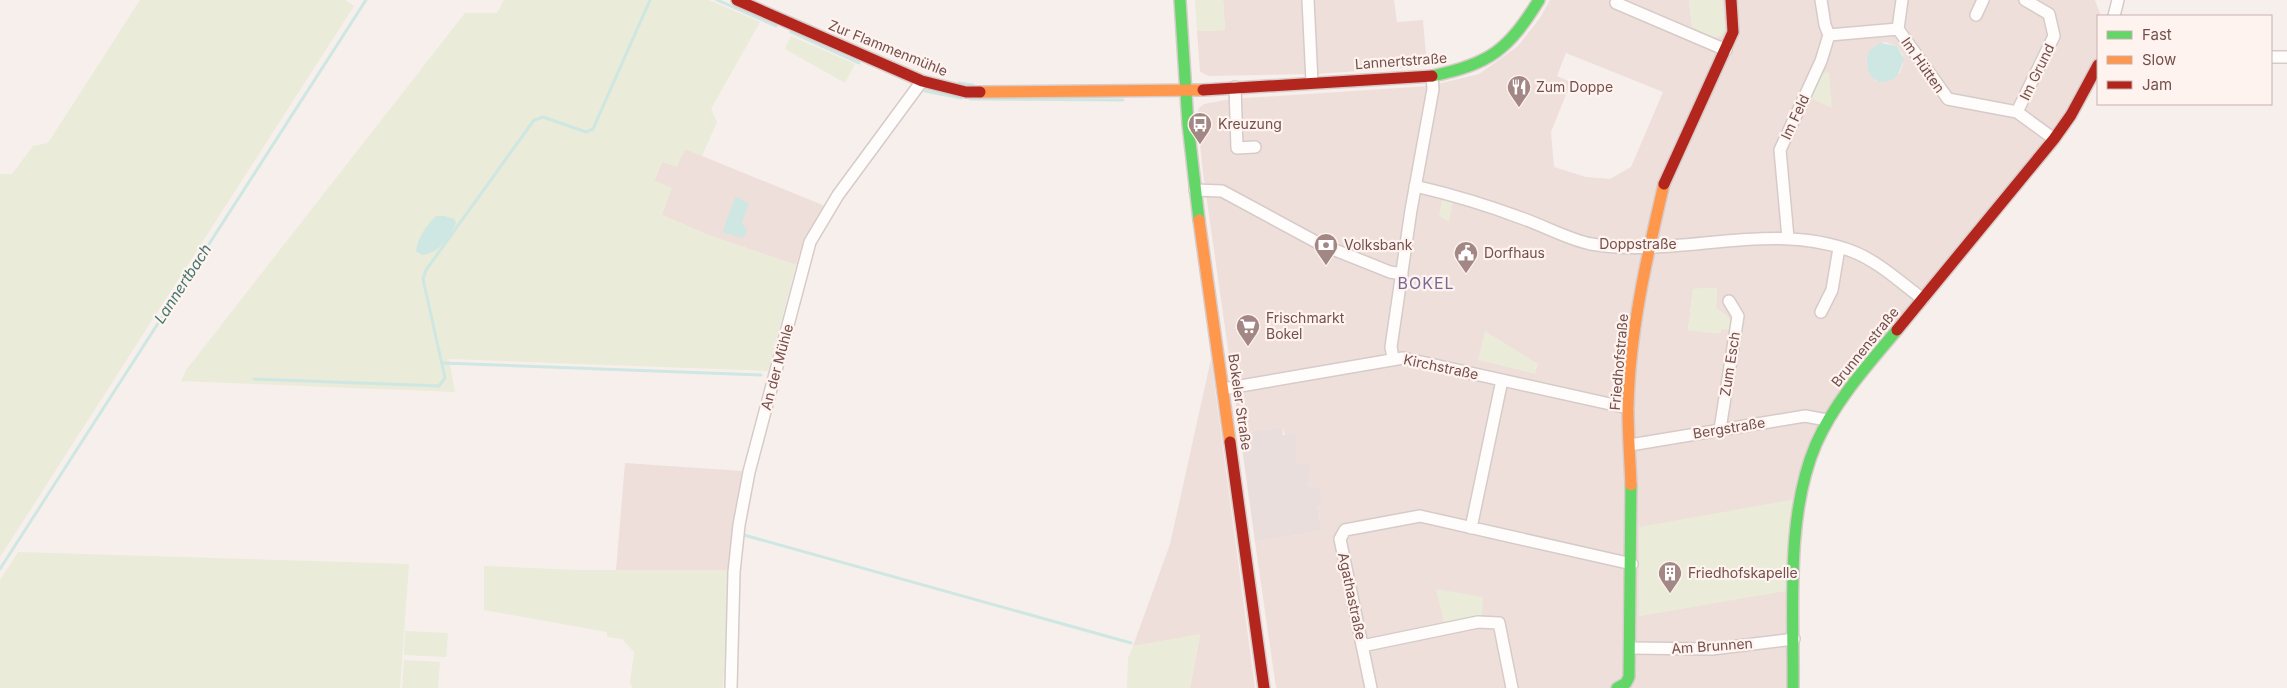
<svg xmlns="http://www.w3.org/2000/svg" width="2287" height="688" font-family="Inter,sans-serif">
<rect width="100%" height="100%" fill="#f7efec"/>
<!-- residential -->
<path fill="#efdfda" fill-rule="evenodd" d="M1223 0H1394L1397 22 1423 20 1427 66 1317 74 1209 76 1200 72 1197 31 1225 30Z
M1550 0H1689L1692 27 1725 29 1722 0H2095L2101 16H2098V55L2069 114 1921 296 1807 460 1790 688H1276L1255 542 1322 531 1317 507 1322 505 1307 486 1296 464 1282 427 1240 433 1203 173 1197 116 1199 108 1204 104 1231 99 1429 86 1479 74 1518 46 1540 18ZM1885 42 1897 46 1903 55V63L1900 73 1890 80 1876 81 1866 64 1874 46ZM1566 53 1663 92 1631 167 1610 179 1586 177 1554 167 1551 132 1571 82 1557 76ZM1717 288 1716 308 1727 316 1720 333 1688 330 1693 289ZM1478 360 1538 364 1535 371ZM1639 528 1792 589 1639 616Z
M685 149 825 206 804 240 796 265 708 235 662 215 654 181 662 162Z
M1211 359 1255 688H1190L1200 635 1133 646 1170 544Z
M625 463 742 471 729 570H616Z"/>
<!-- industrial -->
<path fill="#e9dedb" d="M1282 427 1283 435 1296 434V464H1310L1307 486 1319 489 1323 505 1317 507 1322 531 1255 542 1240 433Z"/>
<!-- green -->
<path fill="#eaebd8" d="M140 0H345L354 6 0 557V174H12L33 146 48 143Z
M504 0H709L760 22 711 109 717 122 702 156 685 149 677 167 662 162 654 180 672 188 662 215 708 235 796 265 768 371 449 359 455 392 181 381 186 370 465 13H497Z
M1195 0H1223L1225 30 1197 31Z
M1689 0H1722L1725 29 1721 36 1714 38 1692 27Z
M791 36 855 64 845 83 785 49Z
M1821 72 1829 73 1832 108 1810 98Z
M1442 200 1453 202 1449 222 1439 216Z
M1717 288 1716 308 1730 319V330L1721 329 1720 334 1688 330 1693 289Z
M1485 331 1538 364 1535 368 1536 374 1478 360Z
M1796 499 1792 590 1639 616V527Z
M18 552 409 564 400 688H0V580Z
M484 566 579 570H729L723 688H633L630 683 634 652 622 639 607 637V632L484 610Z
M1436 589 1483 597 1482 616 1444 623Z
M405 631 448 633 446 657 404 655Z
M1200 634 1190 688H1127L1128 658 1133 646Z
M404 660 440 662 438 688H402Z"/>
<!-- water -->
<path fill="#cee7e2" d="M1881 43 1897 46 1904 59 1898 75C1872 100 1852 52 1881 43Z
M738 197 749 204 742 222 747 231 743 238 724 233 723 230 735 198Z
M436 216H445L454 219 456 223C450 237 439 253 422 255L416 251C418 237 426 226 436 216Z"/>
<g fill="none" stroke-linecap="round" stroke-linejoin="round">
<!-- stream -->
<path stroke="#cee7e2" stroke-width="3" d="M717 0 776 26
M791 32 859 63
M959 83 973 85
M925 91 961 98
M970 99 1123 100
M443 363 761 375
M254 379 439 386 445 378 423 279 426 270 534 120 543 117 586 132 593 129 650 0
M744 535 1131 643
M0 569 366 0"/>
<!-- street casing -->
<g stroke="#d6cbc8" stroke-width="14">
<path id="street" d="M1308 0 1312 82
M2025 0 2049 14 2054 36 2017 112 2054 139
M1616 3 1726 50
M1976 15 1983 0
M2114 16 2118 0
M1898 29 1902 0
M1829 35 1898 29 1948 99 2017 112
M2271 57H2287
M1235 87 1237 148 1255 147
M1415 186C1454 195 1487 205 1524 219 1544 226 1570 240 1591 244 1678 259 1769 219 1854 252 1879 262 1901 283 1923 299
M1195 190 1222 191 1320 244 1390 272 1402 274
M1788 238 1780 150 1821 61 1829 35 1825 25 1821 0
M1821 312 1832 290 1839 248
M1393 358 1391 347 1411 210 1433 89 1432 76
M1223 389 1403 358 1628 408
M1720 429 1738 316 1729 301
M1630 445 1805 416 1827 420
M1471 528 1502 380
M1362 646 1478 622 1499 623 1512 688
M1630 648 1712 649 1794 639
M731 688 734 572 739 525 749 472 810 242 838 195 922 81
M1371 688 1340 539 1345 530 1420 516 1632 564"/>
</g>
<!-- fast casing -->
<g stroke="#d8ccca" stroke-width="14">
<path id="fast" d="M1180 0 1188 124 1199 220
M1432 76C1490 64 1508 50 1539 0
M1617 688 1626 683 1629 677 1631 485
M1793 688C1794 611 1785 516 1816 444 1835 401 1867 366 1897 330"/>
</g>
<!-- slow casing -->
<g stroke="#d8ccca" stroke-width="14">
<path id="slow" d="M980 92 1203 90
M1199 220 1230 442
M1631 485C1630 459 1628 434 1628 409 1629 334 1647 256 1664 184"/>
</g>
<!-- jam casing -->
<g stroke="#d8ccca" stroke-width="14">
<path id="jam" d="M737 0 922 81 966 92H980
M1203 90 1432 76
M1664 184 1733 32 1731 0
M1897 330 2054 139 2071 115 2098 65
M1230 442 1264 688"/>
</g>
<!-- street -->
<use href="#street" stroke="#fefdfc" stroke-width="11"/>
<!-- fast -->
<use href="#fast" stroke="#63d668" stroke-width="11"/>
<!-- slow -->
<use href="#slow" stroke="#ff974d" stroke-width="11"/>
<!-- jam -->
<use href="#jam" stroke="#b3261e" stroke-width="11"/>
</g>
<!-- icons -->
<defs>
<g id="restaurant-pin" transform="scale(1.25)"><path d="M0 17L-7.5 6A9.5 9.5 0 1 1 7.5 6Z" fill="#a28785" stroke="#fef3ee"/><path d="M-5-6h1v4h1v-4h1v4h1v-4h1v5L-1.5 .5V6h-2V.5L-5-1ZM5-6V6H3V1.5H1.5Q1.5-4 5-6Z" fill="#fff"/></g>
<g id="bus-pin" transform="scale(1.25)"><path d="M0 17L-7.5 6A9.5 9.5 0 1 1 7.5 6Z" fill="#a28785" stroke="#fef3ee"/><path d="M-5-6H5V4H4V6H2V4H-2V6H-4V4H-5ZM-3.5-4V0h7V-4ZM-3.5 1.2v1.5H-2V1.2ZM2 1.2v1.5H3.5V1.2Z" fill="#fff"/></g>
<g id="bank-pin" transform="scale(1.25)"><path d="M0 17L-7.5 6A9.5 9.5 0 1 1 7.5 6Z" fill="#a28785" stroke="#fef3ee"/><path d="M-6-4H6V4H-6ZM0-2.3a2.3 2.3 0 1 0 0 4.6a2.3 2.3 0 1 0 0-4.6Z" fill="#fff"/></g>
<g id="civic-pin" transform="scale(1.25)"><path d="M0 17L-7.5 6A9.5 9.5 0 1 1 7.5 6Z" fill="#a28785" stroke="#fef3ee"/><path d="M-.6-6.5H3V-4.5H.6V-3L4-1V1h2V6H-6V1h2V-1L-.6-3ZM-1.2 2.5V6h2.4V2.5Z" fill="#fff"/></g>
<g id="supermarket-pin" transform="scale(1.25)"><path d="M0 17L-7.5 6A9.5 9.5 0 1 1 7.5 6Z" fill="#a28785" stroke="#fef3ee"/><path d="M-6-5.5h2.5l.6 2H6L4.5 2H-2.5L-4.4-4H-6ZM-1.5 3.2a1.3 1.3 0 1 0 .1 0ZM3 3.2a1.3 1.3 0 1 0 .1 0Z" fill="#fff"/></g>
<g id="building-pin" transform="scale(1.25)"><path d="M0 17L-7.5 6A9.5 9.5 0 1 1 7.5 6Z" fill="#a28785" stroke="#fef3ee"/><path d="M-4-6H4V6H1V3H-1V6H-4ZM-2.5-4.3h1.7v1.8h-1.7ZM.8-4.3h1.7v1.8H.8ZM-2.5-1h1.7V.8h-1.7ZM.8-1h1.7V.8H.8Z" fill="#fff"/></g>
</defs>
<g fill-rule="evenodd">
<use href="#restaurant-pin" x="1519" y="87"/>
<use href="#bus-pin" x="1200" y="124"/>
<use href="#bank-pin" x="1326" y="245"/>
<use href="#civic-pin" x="1466" y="253"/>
<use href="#supermarket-pin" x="1248" y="326"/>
<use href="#building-pin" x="1670" y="573"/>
</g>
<g text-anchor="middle" stroke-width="4.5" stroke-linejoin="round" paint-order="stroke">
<!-- street labels -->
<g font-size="14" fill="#744f4d" stroke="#fef3ee">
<text transform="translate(888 48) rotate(22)" y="5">Zur Flammenmühle</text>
<text transform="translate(1401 61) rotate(-4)" y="5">Lannertstraße</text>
<text transform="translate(1923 65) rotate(55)" y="5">Im Hütten</text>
<text transform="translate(2037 72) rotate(-64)" y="5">Im Grund</text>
<text transform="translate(1795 117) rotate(-65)" y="5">Im Feld</text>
<text x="1638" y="249">Doppstraße</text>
<text transform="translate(1865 347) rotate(-51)" y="5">Brunnenstraße</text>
<text transform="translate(1619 362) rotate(-85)" y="5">Friedhofstraße</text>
<text transform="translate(1730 364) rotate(-81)" y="5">Zum Esch</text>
<text transform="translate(777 367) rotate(-75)" y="5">An der Mühle</text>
<text transform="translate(1441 367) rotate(12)" y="5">Kirchstraße</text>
<text transform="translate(1240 402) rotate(82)" y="5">Bokeler Straße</text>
<text transform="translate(1729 428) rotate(-9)" y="5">Bergstraße</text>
<text transform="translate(1352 596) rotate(78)" y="5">Agathastraße</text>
<text transform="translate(1712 646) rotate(-4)" y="5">Am Brunnen</text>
</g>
<!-- poi labels -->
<g font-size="14" fill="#744f4d" stroke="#fef3ee" text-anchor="start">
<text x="1536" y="92">Zum Doppe</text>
<text x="1218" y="129">Kreuzung</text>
<text x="1344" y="250">Volksbank</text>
<text x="1484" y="258">Dorfhaus</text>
<text x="1266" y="323">Frischmarkt<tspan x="1266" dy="16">Bokel</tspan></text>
<text x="1688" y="578">Friedhofskapelle</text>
</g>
<!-- water labels -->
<g font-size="15" font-style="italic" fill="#427870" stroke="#fef3ee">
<text transform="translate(183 284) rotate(-57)" y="5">Lannertbach</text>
</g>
<!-- quarter labels -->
<g font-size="16" letter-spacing="1" fill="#796996" stroke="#fef3ee">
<text x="1426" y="289">BOKEL</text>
</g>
</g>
<!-- legend -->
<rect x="2097" y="15" width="175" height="90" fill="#fef3ee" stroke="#c7b1ae"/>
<rect x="2107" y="31" width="25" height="8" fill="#63d668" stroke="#c7b1ae"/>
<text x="2142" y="40" font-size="15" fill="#744f4d">Fast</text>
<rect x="2107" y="56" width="25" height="8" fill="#ff974d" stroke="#c7b1ae"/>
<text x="2142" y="65" font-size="15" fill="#744f4d">Slow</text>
<rect x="2107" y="81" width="25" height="8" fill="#b3261e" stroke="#c7b1ae"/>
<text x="2142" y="90" font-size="15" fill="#744f4d">Jam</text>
</svg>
